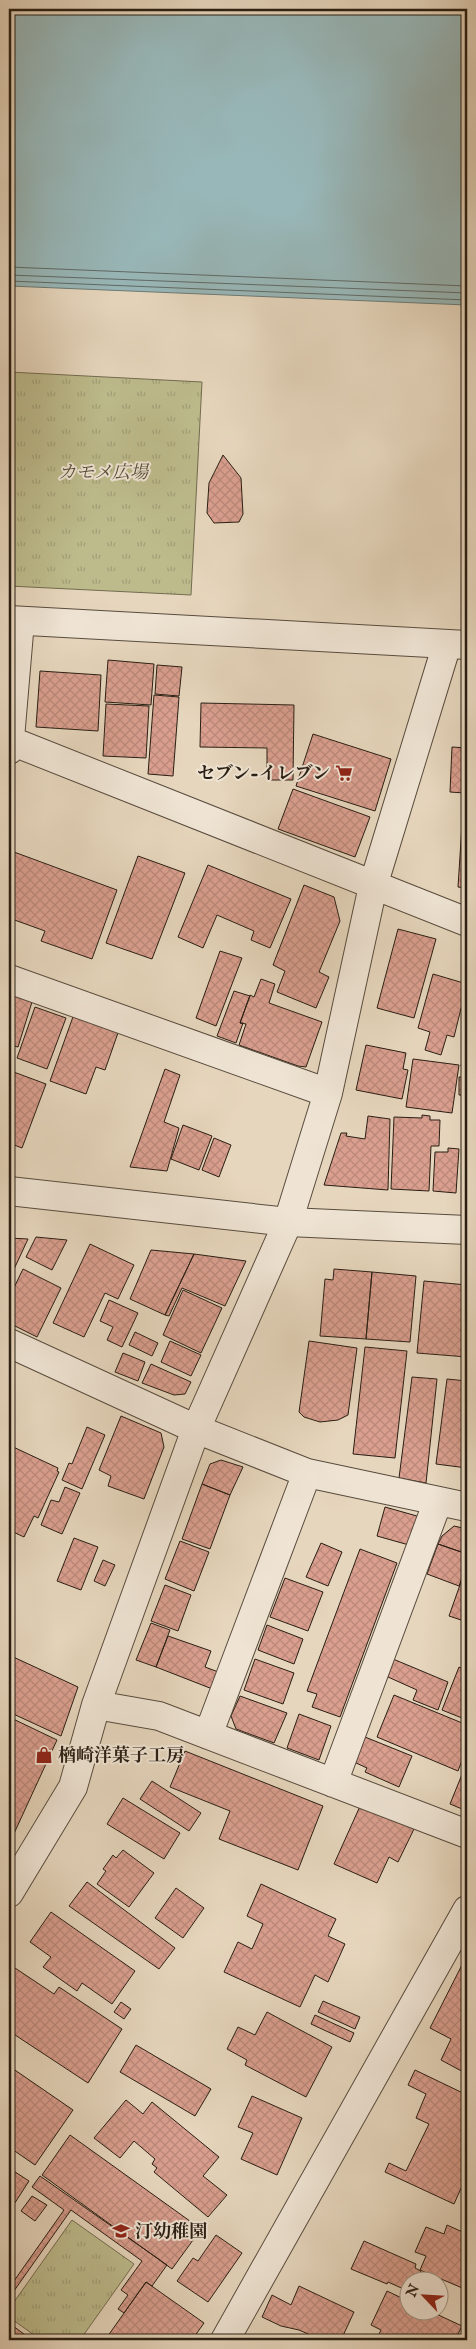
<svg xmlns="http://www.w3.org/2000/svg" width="476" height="2349" font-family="'IM FELL English','Noto Serif JP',serif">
<defs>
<pattern id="park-tufts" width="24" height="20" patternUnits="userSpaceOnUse" patternTransform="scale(1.25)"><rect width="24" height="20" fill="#bdbb8c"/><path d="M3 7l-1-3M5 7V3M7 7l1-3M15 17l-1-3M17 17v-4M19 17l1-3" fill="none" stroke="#a2a078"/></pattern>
<pattern id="building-cross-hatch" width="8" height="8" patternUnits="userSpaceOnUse" patternTransform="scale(1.25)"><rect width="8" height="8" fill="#da9f8f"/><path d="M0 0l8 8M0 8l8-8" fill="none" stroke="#bb887a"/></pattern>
</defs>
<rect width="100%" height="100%" fill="#e6d6bd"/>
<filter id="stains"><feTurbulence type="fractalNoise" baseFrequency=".004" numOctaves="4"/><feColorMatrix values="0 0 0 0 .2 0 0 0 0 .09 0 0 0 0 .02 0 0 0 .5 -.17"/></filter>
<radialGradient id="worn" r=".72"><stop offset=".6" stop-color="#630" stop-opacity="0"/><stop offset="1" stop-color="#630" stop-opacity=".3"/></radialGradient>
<!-- park -->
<path fill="url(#park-tufts)" stroke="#736c50" d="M9 372 202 382 191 595 9 586Z
M72 2220 134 2264 80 2340H41L9 2317V2309Z"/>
<!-- water -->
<path fill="#98b7b8" stroke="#6c7a76" d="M9 9H467V305L9 286Z"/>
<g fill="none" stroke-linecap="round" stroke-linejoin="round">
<!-- shore -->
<path stroke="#606a66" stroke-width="1" d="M9 267 467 286
M9 275 467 293
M9 281 467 300"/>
</g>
<!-- building -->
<path fill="url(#building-cross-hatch)" stroke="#291e13" d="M223 455 241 478 243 514 239 522 214 523 207 513 209 483Z
M108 660 154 664 151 705 105 702Z
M157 665 182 667 179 696 155 694Z
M40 671 101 675 98 731 36 727Z
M154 695 179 697 173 776 148 774Z
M201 703 294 705 293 780H267V748L200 747Z
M106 704 149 706 146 758 103 756Z
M313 734 391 759 375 811 296 786Z
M452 747 467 748V888L458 887 464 793 450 792Z
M293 789 370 817 355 857 278 829Z
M14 852 117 890 92 959 41 941 45 931 9 918V867Z
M138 856 185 873 152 959 106 943Z
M208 865 291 899 270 948 251 940 254 931 217 915 203 948 178 937Z
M304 885 334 897 340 921 319 972 329 977 316 1008 277 992 285 971 273 965Z
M398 929 436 939 414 1018 377 1008Z
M220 951 242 958 216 1026 196 1018Z
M433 974 467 984 454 1037 447 1035 441 1055 425 1050 430 1032 418 1028Z
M261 979 275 984 269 1003 322 1022 306 1067 298 1066 239 1045 246 1024 240 1023 250 995 254 997Z
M234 991 250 996 240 1023H243L236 1043 217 1036Z
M9 994 32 1002 18 1047 9 1045Z
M35 1007 66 1018 47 1069 17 1058Z
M74 1014 119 1030 105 1070 96 1067 86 1094 50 1081Z
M467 1035V1067L461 1066Z
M366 1045 406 1053 403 1069 408 1070 402 1099 356 1090Z
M413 1059 459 1065 452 1113 406 1107Z
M165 1069 180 1075 164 1122 179 1128 167 1171 130 1167Z
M11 1071 46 1084 22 1148 9 1143V1077Z
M459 1077H467V1095H459Z
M467 1102V1188H463Z
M422 1115 430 1116V1120H440L439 1146H431L429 1191 391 1189 394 1117 422 1118Z
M368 1116 390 1119 388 1190 324 1185 341 1133H347L346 1136 365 1139Z
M183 1125 212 1136 199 1170 171 1159Z
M214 1138 231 1145 219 1177 202 1170Z
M448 1148 459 1149 456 1193 433 1191 435 1152H448Z
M36 1237 67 1240 52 1270 26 1257Z
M9 1238 28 1239 9 1280Z
M90 1244 134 1265 118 1299 105 1293 84 1337 53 1323Z
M151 1250 194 1254 165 1315 130 1299Z
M194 1254 246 1261 225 1306 182 1288 169 1316 165 1315Z
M23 1269 61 1288 37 1337 9 1323V1298Z
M334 1269 372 1272 366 1339 320 1336 325 1279 333 1280Z
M372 1272 416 1276 410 1342 366 1339Z
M424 1281 467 1285V1357L417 1353Z
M183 1290 222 1308 201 1353 163 1335Z
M109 1300 138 1313 122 1347 107 1340 113 1327 100 1321Z
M135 1332 158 1343 152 1356 129 1345Z
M170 1341 201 1355 191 1376 161 1362Z
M309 1341 357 1348 348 1415 338 1420 320 1422 304 1417 299 1412Z
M365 1347 407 1351 395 1458 353 1454Z
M123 1353 145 1362 138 1381 115 1372Z
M151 1364 191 1382 185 1394 174 1395 142 1383Z
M412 1377 437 1379 426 1483 399 1478Z
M447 1379 467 1381V1468L436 1464Z
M121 1416 161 1433 164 1447 144 1499 108 1486 111 1476 99 1470Z
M87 1427 105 1435 82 1489 62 1480 69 1463 72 1464Z
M9 1445 58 1468 57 1471 59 1472 38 1518 34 1516 24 1537 9 1530Z
M221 1460 243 1467 230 1495 202 1484 210 1464Z
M202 1484 230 1495 210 1549 182 1539Z
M65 1487 80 1493 62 1534 41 1525 51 1500 59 1502Z
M385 1507 424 1518 416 1547 377 1536Z
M454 1526 467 1529V1554L438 1544 442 1536Z
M74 1538 98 1547 81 1590 57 1581Z
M180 1541 209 1552 194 1591 165 1579Z
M321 1543 342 1552 328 1586 306 1577Z
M438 1544 467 1554V1564L459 1586 427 1574Z
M360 1549 397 1563 340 1717 312 1707 317 1694 307 1691Z
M103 1560 115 1565 105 1586 94 1581Z
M467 1565V1622L449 1616Z
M285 1578 323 1592 308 1631 270 1617Z
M165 1585 191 1595 178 1631 151 1621Z
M151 1623 170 1630 156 1667 136 1660Z
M267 1625 303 1639 294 1664 258 1650Z
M168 1636 211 1651 205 1667 221 1673 215 1690 156 1667Z
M9 1655 78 1687 61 1736 9 1712Z
M255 1659 294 1673 283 1704 244 1690Z
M393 1659 448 1682 438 1710 413 1700 417 1690 388 1677Z
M459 1667 467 1671V1720L442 1710Z
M394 1695 467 1725V1747L458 1771 377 1737Z
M240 1696 287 1713 274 1743 236 1729 231 1716Z
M299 1714 331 1726 319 1760 287 1748Z
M9 1717 57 1740 11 1840 9 1839Z
M365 1737 412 1756 399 1787 365 1772 367 1768 354 1762Z
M185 1751 323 1806 298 1870 219 1839 230 1811 170 1787Z
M463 1772 467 1774V1811L450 1804Z
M152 1781 201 1813 189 1831 140 1799Z
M123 1798 180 1833 164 1859 107 1824Z
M361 1804 414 1829 398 1862 389 1857 377 1883 334 1864Z
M123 1850 154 1873 129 1907 97 1884 106 1871 103 1869 113 1855 116 1858Z
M87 1882 175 1948 159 1969 69 1906Z
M261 1884 336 1919 328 1936 345 1944 328 1982 315 1975 300 2007 224 1972 238 1942 252 1949 263 1924 247 1916Z
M176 1888 204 1908 183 1938 155 1918Z
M51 1912 135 1971 112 2004 82 1983 77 1991 43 1967 51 1957 30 1942Z
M467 1955V2074L441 2060 451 2039 430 2028Z
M9 1964 54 1994 59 1987 122 2029 88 2083 9 2031Z
M323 2001 360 2017 355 2029 318 2012Z
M121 2002 131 2009 124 2019 114 2012Z
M267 2012 332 2047 306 2097 245 2065 247 2060 227 2049 238 2027 255 2035Z
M315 2015 354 2033 350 2042 311 2024Z
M136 2045 211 2089 195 2116 120 2072Z
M9 2066 73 2110 35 2165 9 2147Z
M415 2070 467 2095V2175L454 2204 385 2172 389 2163 406 2171 429 2124 416 2118 426 2094 408 2085Z
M252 2096 302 2118 277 2175 241 2159 253 2133 238 2127Z
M126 2100 143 2114 152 2102 219 2157 203 2176 227 2195 208 2217 154 2172 157 2168 152 2164 155 2159 134 2141 120 2158 94 2138Z
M70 2135 201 2229 172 2269 42 2175Z
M9 2168 29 2181 9 2212Z
M40 2176 167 2265 152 2286 146 2282 124 2313 118 2309 128 2295 121 2290 142 2261 71 2210 9 2298V2288L64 2210 32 2187Z
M32 2196 47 2205 35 2221 21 2211Z
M447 2225 467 2234V2290L420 2270 426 2256 415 2252 426 2227 444 2234Z
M216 2235 242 2253 208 2302 177 2281 193 2258 198 2261Z
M364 2241 416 2264 415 2268 421 2271 417 2282H408V2291L388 2282 387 2284 351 2269Z
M146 2282 204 2323 192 2340H105Z
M299 2286 354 2312 341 2340H322L299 2330 281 2326 262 2317 272 2295 291 2305Z
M387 2291 408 2301V2312H432L462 2326 455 2340H376L381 2330 371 2325Z
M9 2323 32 2340H9Z"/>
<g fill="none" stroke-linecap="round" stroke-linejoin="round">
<!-- minor casing -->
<g stroke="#584c3e" stroke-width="30">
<path id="minor" d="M11 741 467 922
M9 750 20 621
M9 979 328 1093
M9 1343 196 1429 307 1473 467 1507
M96 1705 159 1716 467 1834
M208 1735 307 1473
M333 1783 438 1501
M9 1893 73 1787 96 1705 196 1429 288 1222 328 1093 373 886 447 644
M225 2340 467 1910"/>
</g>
<!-- tertiary casing -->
<g stroke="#584c3e" stroke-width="30">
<path id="tertiary" d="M9 620 467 645
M9 1191 288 1222 467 1230"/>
</g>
<!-- minor -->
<use href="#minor" stroke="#efe4d4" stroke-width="28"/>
<!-- tertiary -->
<use href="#tertiary" stroke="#efe4d4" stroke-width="28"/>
</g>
<!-- icons -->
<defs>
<g id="supermarket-bare" transform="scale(1.35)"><path d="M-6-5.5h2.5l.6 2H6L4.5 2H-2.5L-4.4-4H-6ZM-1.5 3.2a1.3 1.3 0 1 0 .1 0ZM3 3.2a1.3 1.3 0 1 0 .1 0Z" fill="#8f2418" stroke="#efe4d4" stroke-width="2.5" paint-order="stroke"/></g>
<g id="shop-bare" transform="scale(1.35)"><path d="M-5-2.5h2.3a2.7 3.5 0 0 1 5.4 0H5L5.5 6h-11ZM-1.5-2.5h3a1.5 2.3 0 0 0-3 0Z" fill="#8f2418" stroke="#efe4d4" stroke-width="2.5" paint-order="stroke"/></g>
<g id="school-bare" transform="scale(1.35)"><path d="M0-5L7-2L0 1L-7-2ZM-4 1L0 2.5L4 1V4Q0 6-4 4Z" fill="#8f2418" stroke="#efe4d4" stroke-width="2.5" paint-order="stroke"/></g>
</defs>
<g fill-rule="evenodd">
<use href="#supermarket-bare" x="344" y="773"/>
<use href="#shop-bare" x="44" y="1755"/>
<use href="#school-bare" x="121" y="2231"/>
</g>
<g text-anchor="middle" stroke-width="4" stroke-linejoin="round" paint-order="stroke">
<!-- park labels -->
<g font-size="18" font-style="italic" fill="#554d37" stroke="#efe4d4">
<text x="103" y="478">カモメ広場</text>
</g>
<!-- poi labels -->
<g font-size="18" font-weight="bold" fill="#291e13" stroke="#efe4d4" text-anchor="start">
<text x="330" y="779" text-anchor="end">セブン-イレブン</text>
<text x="58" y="1761">楢崎洋菓子工房</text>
<text x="135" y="2237">汀幼稚園</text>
</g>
</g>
<!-- margin -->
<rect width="476" height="2349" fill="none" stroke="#e6d6bd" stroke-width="30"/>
<rect x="10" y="10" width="456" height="2329" fill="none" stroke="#291e13" stroke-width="2.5"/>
<rect x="15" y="15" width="446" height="2319" fill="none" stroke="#291e13"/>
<!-- north arrow -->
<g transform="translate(424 2296) rotate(295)"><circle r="24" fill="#efe4d4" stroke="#a09587"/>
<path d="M0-4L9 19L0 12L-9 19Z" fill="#8f2418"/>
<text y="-8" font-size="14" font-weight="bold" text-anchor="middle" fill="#291e13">N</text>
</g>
<rect width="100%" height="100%" filter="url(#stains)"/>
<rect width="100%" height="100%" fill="url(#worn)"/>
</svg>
